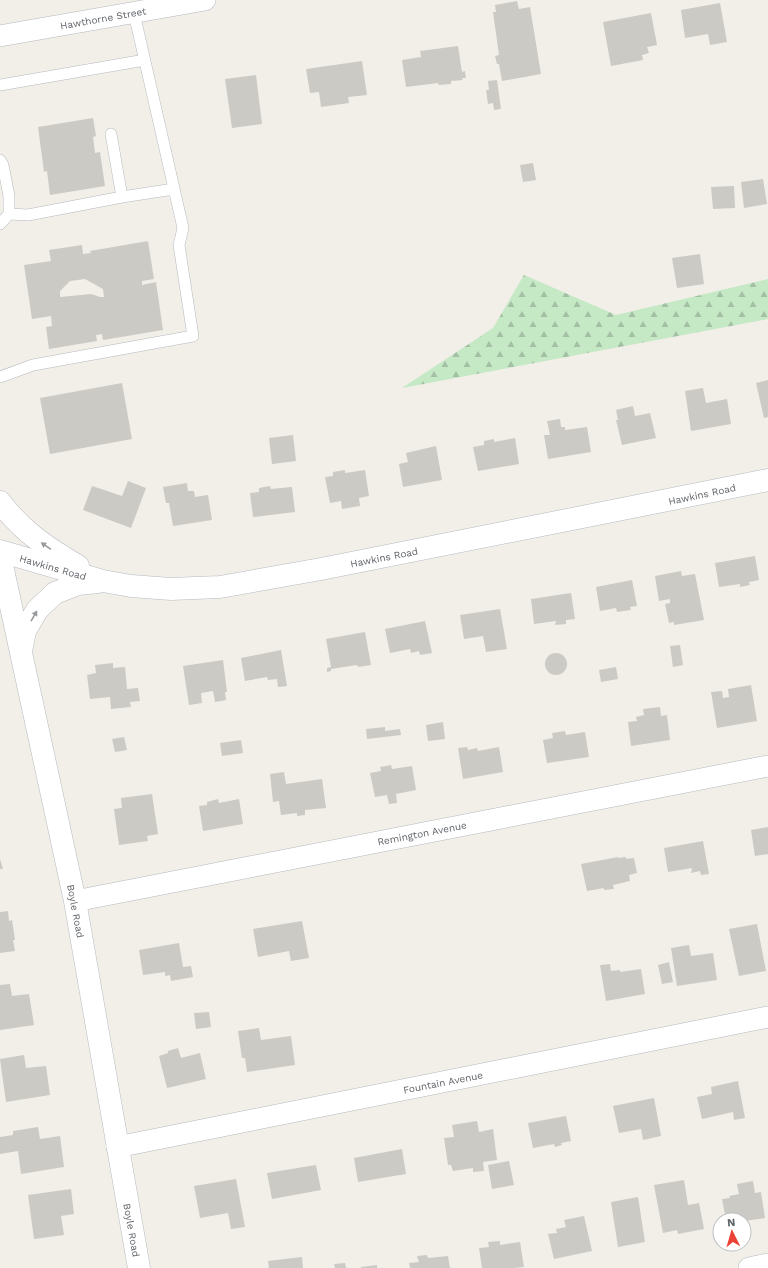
<svg xmlns="http://www.w3.org/2000/svg" width="768" height="1268" font-family="'Work Sans',sans-serif">
<defs>
<pattern id="forest-firs" width="22" height="20" patternUnits="userSpaceOnUse"><rect width="22" height="20" fill="#c5e8c5"/><path d="M5 1l3.5 6h-7zM16 11l3.5 6h-7z" fill="#a3c0a4"/></pattern>
</defs>
<rect width="100%" height="100%" fill="#f1efe8"/>
<!-- forest -->
<path fill="url(#forest-firs)" d="M524 275 616 315 768 279V319L402 388 493 328Z"/>
<!-- building -->
<path fill="#cccac5" fill-rule="evenodd" d="M517 1 519 9 530 7 541 74 502 81 499 64H497L495 56 499 55 493 12H496L495 5Z
M720 3 727 42 710 45 708 34 685 38 681 10Z
M651 13 657 45 647 47 649 53 642 55 643 60 611 66 603 22Z
M458 46 462 72 465 71 466 78H462L463 80 451 81V84L439 85 438 83 406 87 402 60 421 57 420 51Z
M362 61 367 95 348 97 349 103 321 107 319 92 310 93 306 69Z
M256 75 262 124 232 128 225 79Z
M497 80 501 109 494 110 493 103 488 104 486 90H489L488 81Z
M93 118 96 136 93 137 95 153 100 152 105 186 50 195 47 171 44 172 38 127Z
M533 163 536 180 523 182 520 165Z
M763 179 767 204 744 208 741 182Z
M734 186 735 208 713 209 711 187Z
M148 241 154 279 142 281V285L156 282 163 330 103 340 102 334 96 335 97 341 49 349 46 327 52 326 51 316 32 319 24 265 51 261 49 250 82 245 83 254 91 253 90 251ZM85 279 103 289 104 297H100L91 294 60 297V291L70 281Z
M700 254 704 284 677 288 672 258Z
M768 380V417L764 418 756 383Z
M122 383 132 439 50 454 40 398Z
M703 388 706 403 727 399 731 424 691 431 685 391Z
M633 406 635 416 650 413 656 438 622 445 616 420H618L616 410Z
M560 419 561 427H565V430L587 427 591 452 548 459 544 435H550L547 421Z
M293 435 296 461 272 464 269 438Z
M515 438 519 464 478 471 473 447 484 445V441L494 439V442Z
M436 446 442 480 403 487 399 464 408 462 406 453Z
M345 470V473L365 470 369 496 359 498 360 506 342 509 341 501 330 503 325 477 333 476V472Z
M128 481 146 488 131 528 83 510 92 486 122 496Z
M187 483 188 491H194L195 497 208 495 212 520 173 526 169 503H166L163 487Z
M270 486 271 489 292 487 295 512 253 517 250 493 259 492V488Z
M755 556 759 580 749 582 750 585 740 587V584L719 587 715 563Z
M681 571 682 576 695 574 704 620 674 625V622L669 623 665 604 670 603V599L659 601 655 576Z
M632 580 637 606 630 607 631 610 617 612 616 608 600 611 596 587Z
M571 593 575 619 566 620V624L555 625 556 621 534 624 531 599Z
M500 609 507 649 486 652 483 636 464 639 460 615Z
M425 621 432 653 420 655 419 651 411 653 410 649 390 653 385 629Z
M365 632 371 665 358 667 357 665 331 669V671L327 672V668L331 667 326 639Z
M680 645 683 665 673 667 670 646Z
M281 650 287 686 278 687 277 679 268 680 267 677 245 681 241 658Z
M545 664a11 11 0 1 1 22 0a11 11 0 1 1-22 0Z
M223 660 227 692H225L226 700 215 702 213 691 201 693 202 703 189 705 183 666Z
M113 663V668L125 667 127 689 138 688 140 701 130 702 131 707 111 709 110 697 90 699 87 675 96 673 95 665Z
M616 667 618 679 601 682 599 670Z
M751 685 757 721 717 728 711 692 722 691 723 698 729 697 728 689Z
M660 707 661 716 667 715 670 740 631 746 628 722 637 721 636 717 644 715 643 709Z
M443 722 445 739 428 741 426 725Z
M385 727V731L400 729 401 735 367 739 366 729Z
M565 731 566 735 585 732 589 757 547 763 543 740 553 738 552 733Z
M124 737 127 750 115 752 112 739Z
M241 740 243 753 222 756 220 743Z
M467 747 468 750 477 748 478 751 499 747 503 772 463 779 458 748Z
M391 765 392 769 412 766 416 790 396 794 397 803 389 804 387 795 375 797 370 773 381 771 380 767Z
M284 772 286 784 322 779 326 808 305 810V815L297 816V813L281 815 279 801 273 802 270 774Z
M152 794 158 834 147 836 148 841 119 845 114 809 122 808 121 798Z
M218 799 219 803 239 799 243 824 203 831 199 806 207 805V802Z
M768 827V854L755 856 751 830Z
M703 841 709 874 701 875 700 871 691 873 692 868 668 872 664 848Z
M618 857V858L626 857V859L634 858 637 873 629 875 630 881 613 885 614 889 604 890V888L587 891 581 864Z
M0 859 3 869H0Z
M8 911 9 921 12 920 15 940H13L15 951 0 953V912Z
M302 921 309 958 291 961 289 951 258 957 253 929Z
M757 924 766 971 739 976 729 929Z
M179 943 183 967 191 966 193 977 171 981 170 975 165 976V972L143 975 139 950Z
M689 945 691 956 713 953 717 980 677 986 671 948Z
M669 962 673 982 662 984 658 965Z
M610 964 611 971 620 970V972L641 969 645 994 606 1001 600 965Z
M10 984 12 996 29 994 34 1025 0 1030V985Z
M209 1012 211 1027 196 1029 194 1013Z
M259 1028 261 1040 291 1036 295 1065 247 1072 245 1058H242L238 1031Z
M178 1048 181 1058 200 1053 206 1079 167 1088 159 1056 168 1053V1051Z
M24 1055 26 1068 46 1066 50 1095 6 1102 0 1059Z
M738 1081 745 1118 734 1120 733 1112 702 1119 697 1097 712 1094 711 1087Z
M654 1098 661 1136 643 1140 641 1129 619 1133 613 1106Z
M566 1116 571 1141 561 1143 562 1145 555 1147 554 1144 533 1148 528 1123Z
M477 1121 479 1132 493 1129 497 1160 483 1162 484 1171 473 1172V1168L453 1171 451 1165H448L444 1138 454 1137 452 1125Z
M38 1127 40 1139 60 1136 64 1167 21 1174 18 1151 0 1154V1137L13 1135V1131Z
M402 1149 406 1174 358 1182 354 1158Z
M509 1161 514 1185 492 1189 488 1165Z
M316 1165 321 1190 272 1199 267 1173Z
M236 1179 245 1227 231 1229 228 1213 200 1218 194 1186Z
M684 1180 688 1205 699 1203 704 1229 678 1234 677 1230 663 1233 654 1185Z
M753 1181 755 1193 761 1192 765 1218 744 1221V1220H726L722 1199 730 1198 729 1196 739 1194 737 1184Z
M71 1189 74 1214 61 1216 64 1235 34 1239 28 1195Z
M638 1197 645 1242 618 1247 611 1202Z
M584 1216 592 1251 554 1259 548 1234 557 1233 556 1229 566 1227 564 1220Z
M500 1241V1245L520 1242 524 1267 514 1268H482L479 1248 489 1247 488 1242Z
M427 1255 428 1258 448 1256 450 1268H410L409 1263 419 1262 417 1256Z
M302 1257 303 1268H269L268 1261Z
M345 1263 346 1268H335L334 1264Z
M377 1265V1268H361V1267Z"/>
<g fill="none" stroke-linecap="round" stroke-linejoin="round">
<!-- lane casing -->
<g stroke="#b5b8bc" stroke-width="12">
<path id="lane" d="M0 85 145 60
M0 160 3 165 9 196V214L0 224
M122 197 174 189
M9 214 28 215 122 197 111 134
M0 377 33 365 193 336 179 245 183 228 134 13"/>
</g>
<!-- street casing -->
<g stroke="#b5b8bc" stroke-width="22">
<path id="street" d="M0 36 205 0
M75 901 768 766
M117 1147 768 1017
M749 1268 768 1264"/>
</g>
<!-- secondary casing -->
<g stroke="#b6babf" stroke-width="23">
<path id="secondary" d="M0 502C23 532 46 547 78 566
M0 551 103 581 131 586 171 589 220 587 321 569 768 480
M0 556 75 901 139 1268
M21 651 25 631 37 610 55 593 78 584 98 582"/>
</g>
<!-- lane -->
<use href="#lane" stroke="#fff" stroke-width="11"/>
<!-- street -->
<use href="#street" stroke="#fff" stroke-width="21"/>
<!-- secondary -->
<use href="#secondary" stroke="#fff" stroke-width="22"/>
</g>
<!-- one-way arrows -->
<defs><path id="oneway-solid" d="M-6-.8H1V-3.2L6.5 0L1 3.2V.8H-6Z"/></defs>
<g fill="#979a9d">
<use href="#oneway-solid" transform="translate(46 546) rotate(-146)"/>
<use href="#oneway-solid" transform="translate(34 616) rotate(-60)"/>
</g>
<g text-anchor="middle" stroke-width="3" stroke-linejoin="round" paint-order="stroke">
<!-- street labels -->
<g font-size="10" fill="#5f6368" stroke="#fff">
<text transform="translate(103 18) rotate(-10)" y="4">Hawthorne Street</text>
<text transform="translate(702 494) rotate(-12)" y="4">Hawkins Road</text>
<text transform="translate(384 557) rotate(-11)" y="4">Hawkins Road</text>
<text transform="translate(53 567) rotate(16)" y="4">Hawkins Road</text>
<text transform="translate(422 833) rotate(-11)" y="4">Remington Avenue</text>
<text transform="translate(76 911) rotate(79)" y="4">Boyle Road</text>
<text transform="translate(443 1082) rotate(-11)" y="4">Fountain Avenue</text>
<text transform="translate(132 1230) rotate(80)" y="4">Boyle Road</text>
</g>
</g>
<!-- north arrow -->
<g transform="translate(732 1232) rotate(355)"><circle r="19" fill="#ffffff" stroke="#bfc1c3"/>
<path d="M0-3L7 15L0 10L-7 15Z" fill="#ea4335"/>
<text y="-6" font-size="11" font-weight="bold" text-anchor="middle" fill="#5f6368">N</text>
</g>
</svg>
